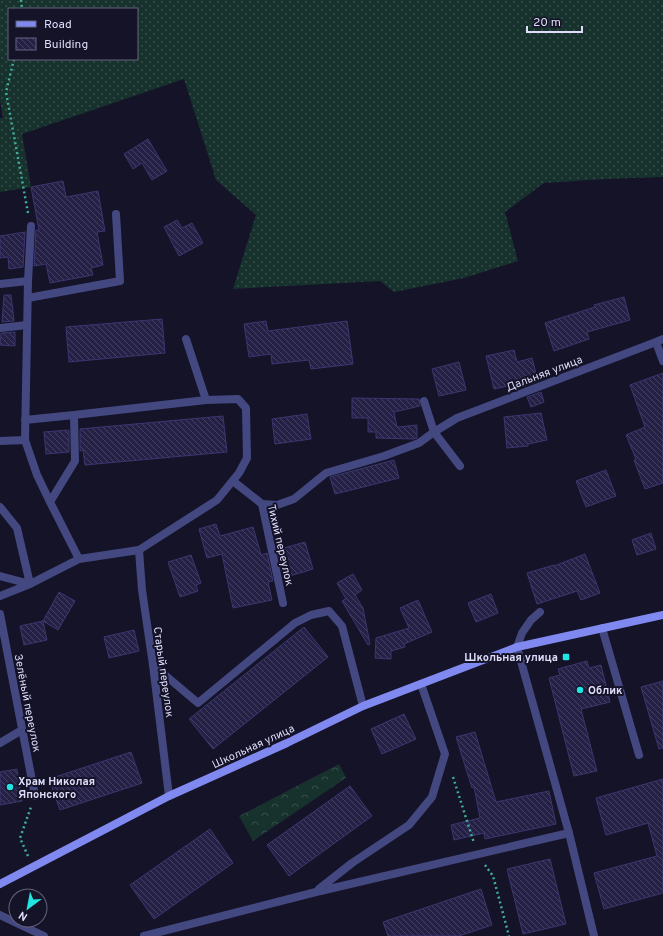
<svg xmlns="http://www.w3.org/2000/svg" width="663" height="936" font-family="Overpass,sans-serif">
<defs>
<pattern id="grass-dots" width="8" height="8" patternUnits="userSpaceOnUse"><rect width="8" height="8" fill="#17312d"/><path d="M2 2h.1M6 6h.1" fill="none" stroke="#384e4c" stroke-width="1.8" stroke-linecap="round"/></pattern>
<pattern id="forest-crowns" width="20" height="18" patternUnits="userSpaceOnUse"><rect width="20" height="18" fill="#17312d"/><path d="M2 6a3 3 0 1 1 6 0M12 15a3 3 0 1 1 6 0" fill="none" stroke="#384e4c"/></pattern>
<pattern id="building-back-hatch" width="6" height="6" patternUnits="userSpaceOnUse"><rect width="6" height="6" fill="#252146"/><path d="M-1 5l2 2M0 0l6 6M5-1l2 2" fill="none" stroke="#444162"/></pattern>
</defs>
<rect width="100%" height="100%" fill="#151328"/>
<!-- grass -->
<path fill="url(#grass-dots)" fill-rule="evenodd" d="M0 0H663V177L605 179 544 183 505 212 518 261 464 278 394 292 380 281 233 289 256 215 216 180 184 79 22 134 31 187 0 192V118H3L0 100ZM9 9H137V59H9Z"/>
<!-- forest -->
<path fill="url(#forest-crowns)" d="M339 764 346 778 253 841 239 816Z"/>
<!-- building -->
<path fill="url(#building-back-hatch)" stroke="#3b3670" d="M148 139 167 171 152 180 142 163 133 169 124 154Z
M63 181 66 197 98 191 105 231 97 232 103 265 91 268 93 275 50 283 46 264 34 266 36 230H39L31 187Z
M177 220 182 228 192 223 203 243 179 256 164 227Z
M25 232 23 267 9 269 8 257 0 258V236Z
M4 295H11L14 321 2 322Z
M624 297 630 320 587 332 589 339 554 351 545 323 595 307 594 305Z
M162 319 165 353 69 362 66 327Z
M266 321 268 331 347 321 353 364 311 369 309 360 272 364 271 354 249 357 244 324Z
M15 332V346L0 345 1 333Z
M514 350 517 362 532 358 538 381 522 387 521 383 494 389 486 356Z
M459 362 466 390 439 396 432 369Z
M663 373V483L645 489 634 460 636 459 626 435 645 427 630 385Z
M541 392 544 402 531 407 527 397Z
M352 398 419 399 420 406 394 412 397 427 417 425V438L414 439 376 438V432H368V418H352Z
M541 413 547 440 528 444V446L507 448 504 417Z
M307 414 311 439 275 444 272 419Z
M223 416 227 452 85 465 83 450 80 451V429Z
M69 430V452L46 454 44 432Z
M394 460 399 478 335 494 330 477Z
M606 470 616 496 586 507 576 481Z
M216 524 220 536 253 527 261 555 267 553 273 581 268 582 272 600 233 608 222 554 207 558 199 529Z
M651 533 656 549 637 555 632 540Z
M305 542 313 569 283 578 277 550Z
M585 554 600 593 581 600 577 591 537 604 527 573 554 565V566Z
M191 555 201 583 196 585 198 591 180 597 168 562Z
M353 574 362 590 355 595 363 608 370 644 368 645 342 601 346 599 337 583Z
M59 592 75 601 58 630 43 621Z
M491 594 498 613 476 622 468 603Z
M418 600 432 632 404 644 405 647 391 651V659L375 658 376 638 409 628 400 608Z
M43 621 47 640 24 645 20 626Z
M304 627 328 657 213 749 189 719Z
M134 630 139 651 109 658 104 637Z
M587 661 589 668 601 665 610 702 581 709 597 771 574 776 549 678 560 675 558 669Z
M663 681V748L659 749 641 687Z
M404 714 416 739 382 754 371 729Z
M475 732 496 802 549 791 556 824 485 839 484 833 454 840 451 825 480 818 474 787 472 788 456 737Z
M131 752 142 783 60 810 49 779Z
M17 769 22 801 0 805V772Z
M663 779V893L604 909 594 873 657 856 648 823 606 835 596 798Z
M350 786 372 816 289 876 267 845Z
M210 829 233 863 154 919 130 885Z
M550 859 566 924 523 934 507 869Z
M481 889 492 925 459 936H388L383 922Z"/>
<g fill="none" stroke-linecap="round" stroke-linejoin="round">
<!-- path -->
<path stroke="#3fae9b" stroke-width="2.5" stroke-dasharray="2 3" stroke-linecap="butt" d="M21 0 22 9
M14 59 6 92 28 213
M453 777 474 843
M28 856 20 838 31 807
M485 865 493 876 509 936"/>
<!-- lane -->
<path stroke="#444881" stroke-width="8" d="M31 226 28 281 25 440 37 475 50 502
M0 284 28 281
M28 298 120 281 116 214
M0 328 27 325
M186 339 206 400
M424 401 434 432 460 466
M25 420 74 415
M0 441 25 440
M233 481 262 504 283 603
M262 504 277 505 294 499 326 473 384 456 419 443 434 432
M0 507 17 528 30 584 0 576
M0 596 30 584 79 559 139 550 217 500 239 473 247 458 246 408 238 399 206 400 74 415 75 461 50 502 79 559
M0 614 35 796
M602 628 639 755
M517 647 522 633 531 620 540 612
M153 665 198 703 295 623 311 615 329 611 342 626 363 706
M0 743 22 730
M319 889 352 863 409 825 432 797 445 754 421 684
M144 936 316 892 569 833"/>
<!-- street -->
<path stroke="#444881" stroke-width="8" d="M656 342 663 361
M434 432 457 418 656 342 663 339
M139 550 142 590 153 665 169 796
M517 647 569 833 594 936
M0 915 44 936"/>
<!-- secondary -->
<path stroke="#8089f0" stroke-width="8" d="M0 884 169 796 287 743 363 706 517 647 663 615"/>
</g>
<!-- markers -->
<g fill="#20e5e3" stroke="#151328" stroke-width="1.5">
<rect x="562" y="653" width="8" height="8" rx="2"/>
<circle cx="580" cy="690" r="4"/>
<circle cx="10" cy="787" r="4"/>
</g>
<g text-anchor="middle" stroke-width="4" stroke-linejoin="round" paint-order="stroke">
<!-- street labels -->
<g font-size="11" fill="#dedefb" stroke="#151328">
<text transform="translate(544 373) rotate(-21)" y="4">Дальняя улица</text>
<text transform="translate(281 545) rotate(77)" y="4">Тихий переулок</text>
<text transform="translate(164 672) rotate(82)" y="4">Старый переулок</text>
<text transform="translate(28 703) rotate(79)" y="4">Зелёный переулок</text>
<text transform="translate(253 746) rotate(-25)" y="4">Школьная улица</text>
</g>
<!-- poi labels -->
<g font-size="11" font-weight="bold" fill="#dedefb" stroke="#151328" text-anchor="start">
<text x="558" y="661" text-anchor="end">Школьная улица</text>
<text x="588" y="694">Облик</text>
<text x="18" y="785">Храм Николая<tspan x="18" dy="13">Японского</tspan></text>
</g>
</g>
<!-- legend -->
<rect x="8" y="8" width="130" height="52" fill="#151328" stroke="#65647c"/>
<rect x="16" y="21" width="20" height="6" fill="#8089f0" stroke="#65647c"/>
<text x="44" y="28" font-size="12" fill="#dedefb">Road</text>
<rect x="16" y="38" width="20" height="12" fill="url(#building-back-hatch)" stroke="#65647c"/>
<text x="44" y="48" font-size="12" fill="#dedefb">Building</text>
<!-- north arrow -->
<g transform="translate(28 908) rotate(212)"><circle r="19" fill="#151328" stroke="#65647c"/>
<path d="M0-3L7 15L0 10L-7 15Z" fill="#20e5e3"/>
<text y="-6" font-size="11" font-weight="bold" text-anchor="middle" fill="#dedefb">N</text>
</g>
<!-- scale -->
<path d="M527 26v6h55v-6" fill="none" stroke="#dedefb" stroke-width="2"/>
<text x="533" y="26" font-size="12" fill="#dedefb" stroke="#151328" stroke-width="3" paint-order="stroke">20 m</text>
</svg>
